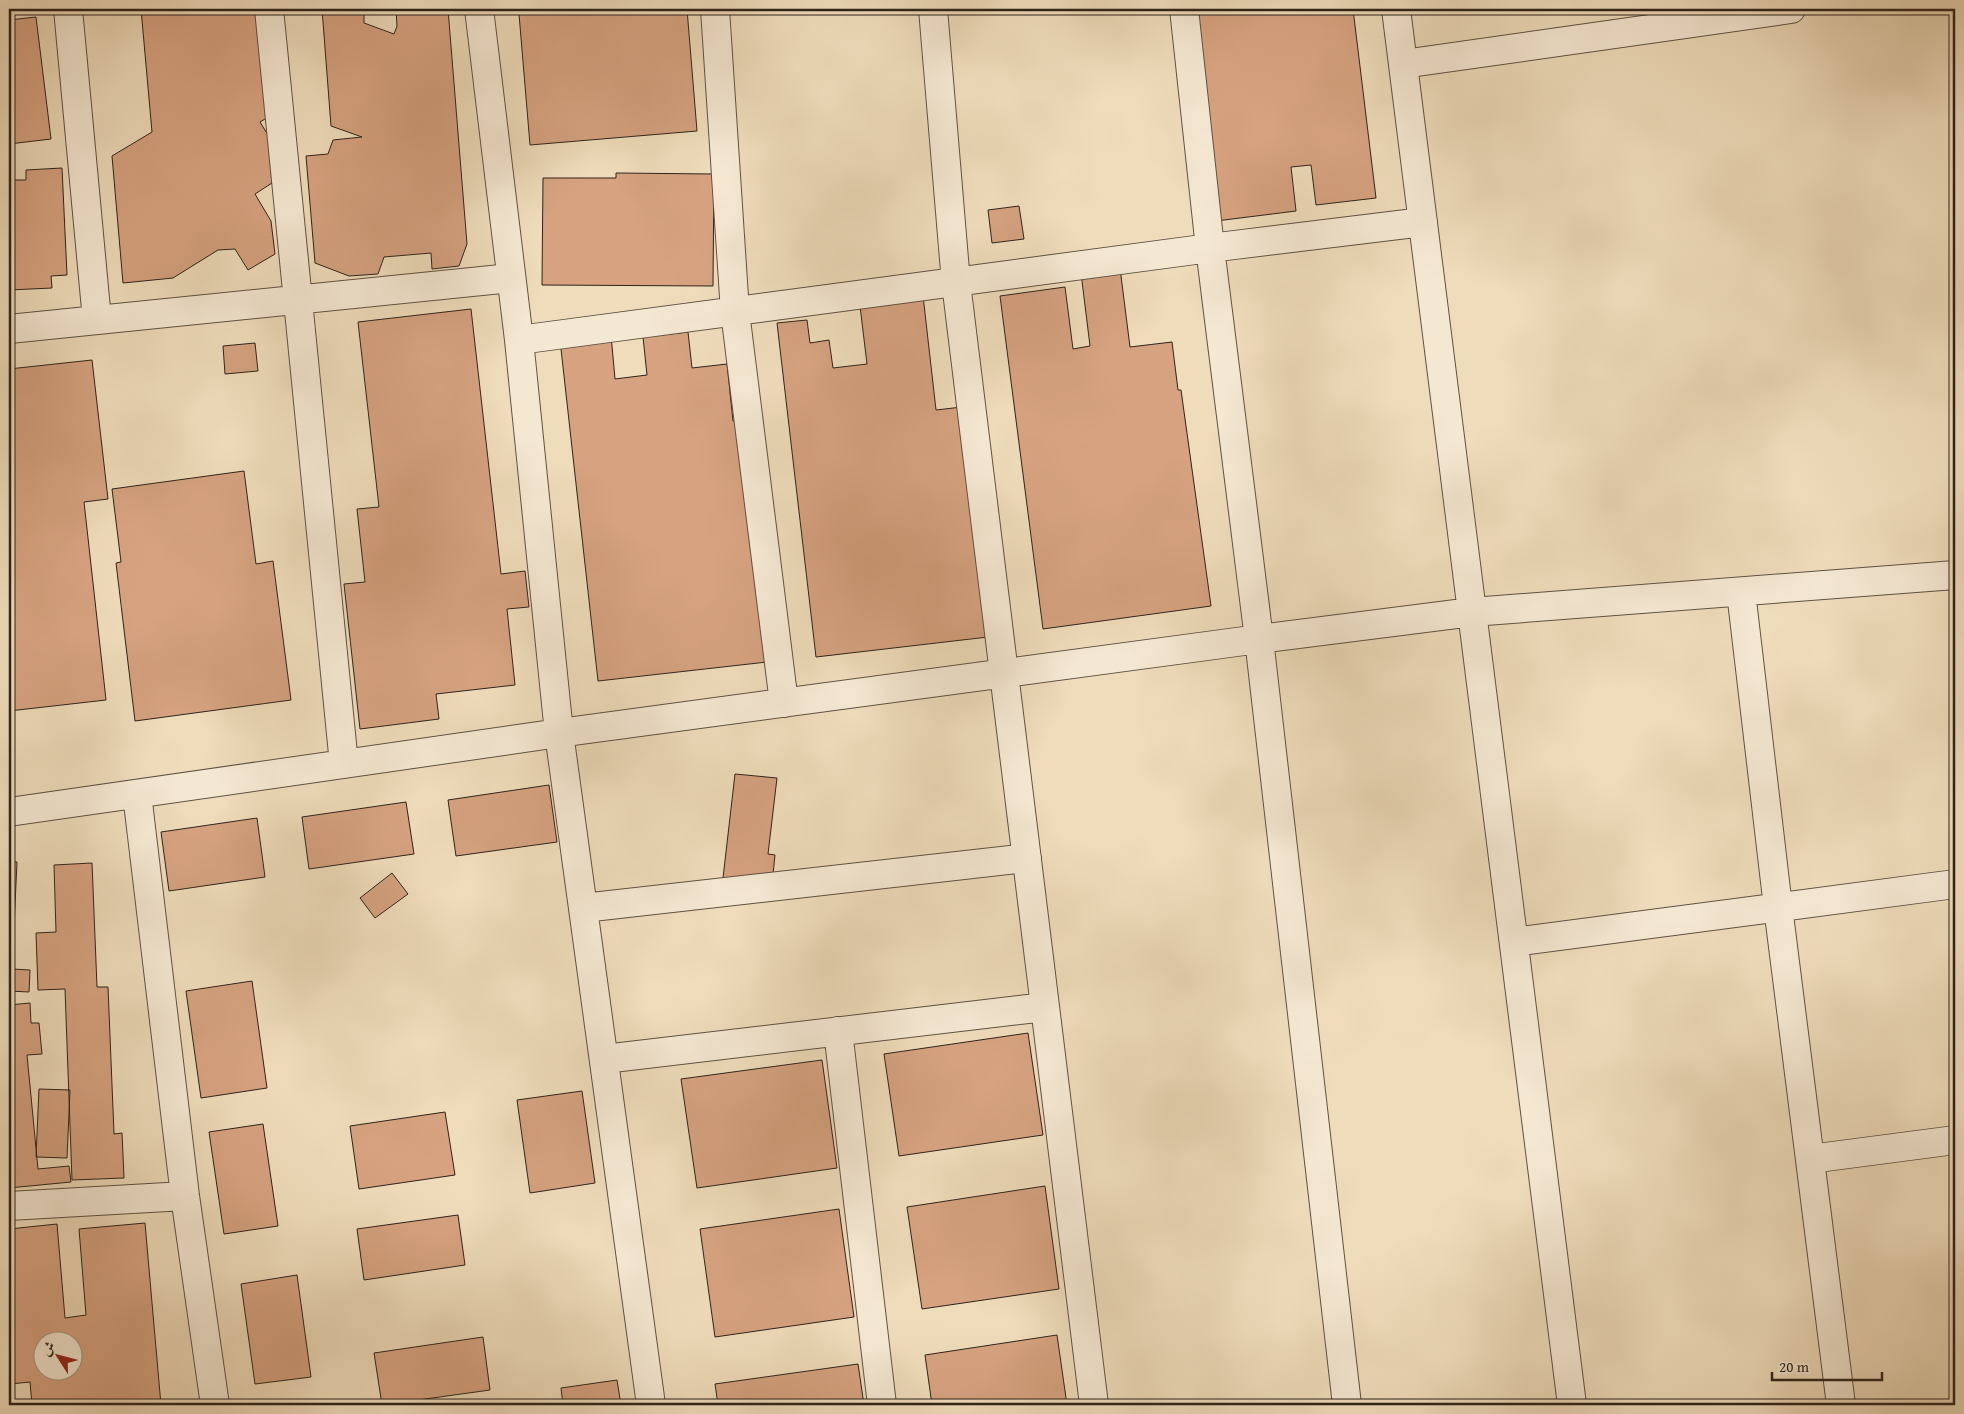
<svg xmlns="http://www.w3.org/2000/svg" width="1964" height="1414" font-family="'Gentium Book Plus',Amiri,serif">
<rect width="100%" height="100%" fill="#efdcbb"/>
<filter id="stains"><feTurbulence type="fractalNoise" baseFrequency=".004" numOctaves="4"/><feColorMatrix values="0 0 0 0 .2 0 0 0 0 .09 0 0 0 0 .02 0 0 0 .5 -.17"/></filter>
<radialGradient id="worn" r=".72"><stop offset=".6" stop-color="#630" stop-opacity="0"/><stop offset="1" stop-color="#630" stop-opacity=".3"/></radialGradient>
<!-- building -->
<path fill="#d6a280" stroke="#2d231b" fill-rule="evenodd" d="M141 9H268L278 111 260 122 268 135 272 183 255 194 271 221 275 254 248 270 235 249 218 250 173 278 123 283 112 156 152 132Z
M322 9H364V23L394 34 397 26 396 9H448L467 244 459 266 432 269 431 253 384 257 378 274 349 276 315 263 306 156 328 154 333 140 362 137 331 126Z
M578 9H596V14L655 9H687L697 131 530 145 519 14Z
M1183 9H1353L1376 198 1316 205 1311 165 1291 167 1296 211 1208 222Z
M36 17 51 139 9 144V20Z
M62 168 67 275 51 276 52 288 9 290V180H26V170Z
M616 173 714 174 713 286 542 285 543 178H616Z
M1019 206 1024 239 992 243 988 210Z
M1120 268 1130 347 1172 342 1178 390H1181L1211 606 1043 629 1000 296 1065 287 1073 349 1090 346 1081 273Z
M921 278 936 410 962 407 988 637 816 657 777 323 807 320 810 343 829 340 833 368 867 364 860 306Z
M471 309 501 574 525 571 529 607 507 609 515 685 436 694 439 719 360 729 344 584 365 582 357 509 379 507 358 322Z
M688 332 692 368 727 364 733 421 749 419 776 661 598 681 560 340 611 335 615 379 647 375 643 337Z
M255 343 258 371 225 374 223 346Z
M92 360 108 499 84 502 106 700 9 711V369Z
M244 471 256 564 273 561 291 700 135 721 116 563 121 562 112 489Z
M735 774 777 778 768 854 775 855 772 884 723 878Z
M549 785 557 842 456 856 448 800Z
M406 802 414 854 309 869 302 817Z
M257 818 265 877 169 891 161 832Z
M9 861 17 862 12 969 30 970 29 992 9 991Z
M92 863 97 987H108L114 1134 122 1133 124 1178 72 1180 65 989 38 990 36 933 56 932 54 865Z
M392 873 408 894 375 918 360 898Z
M252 981 267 1088 201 1098 186 991Z
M30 1003 31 1023H39L42 1054 27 1055 38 1169 69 1166 71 1182 9 1188V1005Z
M1028 1033 1043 1135 899 1156 884 1054Z
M822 1060 837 1168 697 1188 681 1079Z
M39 1089 70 1090 67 1158 36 1157Z
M582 1091 595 1183 530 1193 517 1100Z
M445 1112 455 1175 359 1189 350 1126Z
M263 1124 278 1226 224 1234 209 1132Z
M1045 1186 1059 1289 922 1309 907 1207Z
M839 1209 854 1317 715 1337 700 1229Z
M458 1215 465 1265 364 1280 357 1229Z
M145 1223 161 1405H32L30 1382 10 1384 9 1364V1229L57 1224 65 1318 86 1315 79 1229ZM42 1342H72V1372H42Z
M297 1275 311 1377 255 1384 241 1284Z
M1057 1335 1067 1405H932L925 1355Z
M483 1337 490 1390 382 1405 374 1353Z
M858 1364 864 1405H718L715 1384Z
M617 1380 621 1405H563L561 1388Z"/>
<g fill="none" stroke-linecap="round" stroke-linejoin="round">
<!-- minor casing -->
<g stroke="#5e5143" stroke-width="30">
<path id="minor" d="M68 9 97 320
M269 9 344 764
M479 9 519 340 559 733 651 1405
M715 9 735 312 784 703
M933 9 956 283 1094 1405
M1184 9 1210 248 1259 639 1347 1405
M1396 9 1572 1405
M1403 64 1791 9
M9 329 511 278
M519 340 1210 248 1423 222
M1741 592 1778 907 1841 1405
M137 794 185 1196 215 1405
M9 812 559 733 1259 639 1472 612 1955 575
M583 908 1027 858
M1514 942 1955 884
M838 1031 882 1405
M604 1059 1045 1007
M1810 1159 1955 1140
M9 1206 185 1196"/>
</g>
<!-- minor -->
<use href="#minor" stroke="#f5e8d3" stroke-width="28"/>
</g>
<!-- margin -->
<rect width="1964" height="1414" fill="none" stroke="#efdcbb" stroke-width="30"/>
<rect x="10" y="10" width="1944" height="1394" fill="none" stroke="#2d231b" stroke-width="2.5"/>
<rect x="15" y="15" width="1934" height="1384" fill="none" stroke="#2d231b"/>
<!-- north arrow -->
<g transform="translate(58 1356) rotate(306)"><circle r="24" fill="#f5e8d3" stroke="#a59989"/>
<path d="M0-4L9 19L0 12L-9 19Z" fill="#8f2418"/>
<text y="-8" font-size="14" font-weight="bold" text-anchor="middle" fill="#2d231b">ش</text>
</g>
<!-- scale -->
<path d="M1772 1372v8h110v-8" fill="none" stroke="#2d231b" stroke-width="2.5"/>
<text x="1779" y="1372" font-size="15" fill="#2d231b" stroke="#f5e8d3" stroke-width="4" paint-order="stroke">20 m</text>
<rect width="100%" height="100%" filter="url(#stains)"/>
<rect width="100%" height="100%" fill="url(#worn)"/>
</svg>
